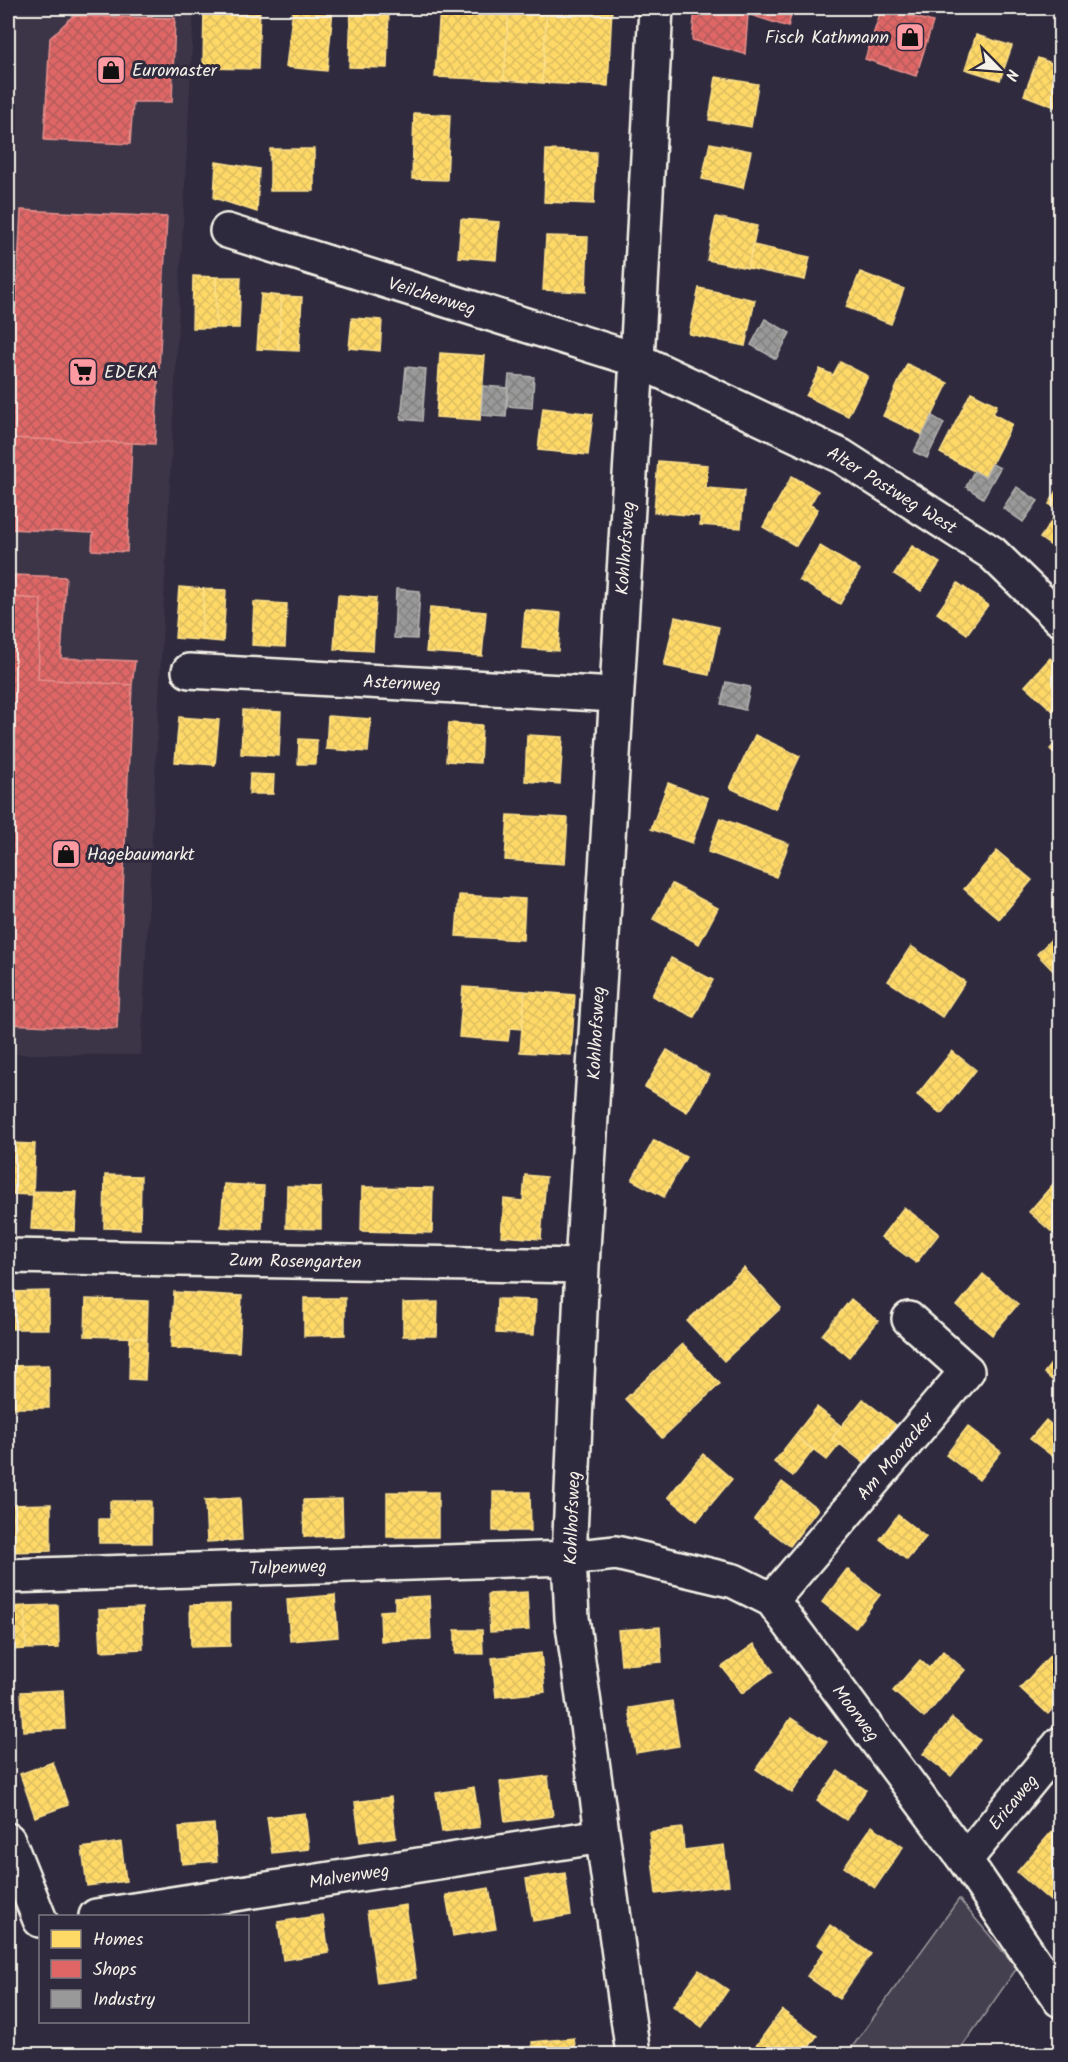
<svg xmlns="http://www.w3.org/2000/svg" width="1068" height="2062" font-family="Kalam,sans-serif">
<defs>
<pattern id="homes-cross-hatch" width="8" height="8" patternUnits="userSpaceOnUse" patternTransform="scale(1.5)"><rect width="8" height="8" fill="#ffd966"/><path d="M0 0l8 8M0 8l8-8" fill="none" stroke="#dbbc60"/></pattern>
<pattern id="shops-cross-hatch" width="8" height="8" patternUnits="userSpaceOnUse" patternTransform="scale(1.5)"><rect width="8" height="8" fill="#e06666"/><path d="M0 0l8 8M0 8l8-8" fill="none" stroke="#b35d5c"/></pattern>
<pattern id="industry-cross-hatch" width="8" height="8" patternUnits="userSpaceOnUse" patternTransform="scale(1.5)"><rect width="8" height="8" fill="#999"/><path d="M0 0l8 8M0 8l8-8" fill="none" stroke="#818180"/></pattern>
</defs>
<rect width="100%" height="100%" fill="#2f2a3d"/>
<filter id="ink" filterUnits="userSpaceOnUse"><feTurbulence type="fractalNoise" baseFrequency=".0167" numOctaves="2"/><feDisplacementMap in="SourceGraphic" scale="12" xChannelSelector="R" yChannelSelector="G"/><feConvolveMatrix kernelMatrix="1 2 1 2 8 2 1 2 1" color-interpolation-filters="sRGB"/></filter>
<g filter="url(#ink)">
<!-- built -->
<path fill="#3b3647" d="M8 8H194L141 1055 8 1054Z"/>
<!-- grass -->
<path fill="#454050" stroke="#9c989c" stroke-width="1.5" d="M959 1899 1017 1968 957 2054H847Z"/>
<!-- homes -->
<path fill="url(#homes-cross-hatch)" stroke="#fce08d" stroke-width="1.5" d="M204 8H260L258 69 203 68Z
M293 8 333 10 327 71 286 67Z
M351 8H389L387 68 349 67Z
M440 8H509L504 80 435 77Z
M509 8H547L542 83 504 80Z
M547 8H612L608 86 542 83Z
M976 35 1012 46 1000 80 965 69Z
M1038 58 1060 66V109L1024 95Z
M716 77 758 84 751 127 709 120Z
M414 113 450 115 447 180 412 179Z
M710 143 751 151 743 188 702 179Z
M270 149H314V191H270Z
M546 150 596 152 594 204 544 202Z
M216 162 259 169 257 212 214 198Z
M716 217 757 226 748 268 707 260Z
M461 219 499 222 496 260 458 257Z
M546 236 588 237 586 292 543 290Z
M753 245 810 257 805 280 748 268Z
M860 272 904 289 891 324 846 307Z
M193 276 216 277V328H192Z
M216 277H241L239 328H216Z
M699 288 755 300 745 346 689 334Z
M261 294 282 296 278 350 257 349Z
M282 296 302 297 299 351 278 350Z
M352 318 382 320 380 351 349 348Z
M440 353 485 356 480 420 436 417Z
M840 362 868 376 848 416 806 396 820 369 833 375Z
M907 364 948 383 923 435 883 416Z
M971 392 997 405 993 414 1012 424 985 477 940 453Z
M543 408 593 414 588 455 538 450Z
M658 461 708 465 706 488 744 491 741 528 700 525V516L654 512Z
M792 476 818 491 810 505 818 509 796 546 763 527Z
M1060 486V552L1040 538 1059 510 1049 504Z
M820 546 860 570 840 604 799 580Z
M912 546 940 563 921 591 894 574Z
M958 583 988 605 967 634 937 613Z
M179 587 204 589 201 640 175 638Z
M204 589 226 590 223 642 201 640Z
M338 595 376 598 373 651 334 649Z
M254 602 287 604 285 647 252 645Z
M430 607 486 612 482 656 426 652Z
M525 610 561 613 558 651 522 648Z
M675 617 719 627 709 675 664 666Z
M1050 658 1060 668V703L1053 711 1025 686Z
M243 710 281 712 279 756 241 754Z
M328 716 371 719 368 752 326 749Z
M179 717 219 720 215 765 175 762Z
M449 723 482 725 480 763 446 761Z
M527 735 563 737 560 784 525 781Z
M755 735 800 756 775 809 730 788Z
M299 739 317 740 316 764H298Z
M1060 739V759L1050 749Z
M250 774 274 775 273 794H249Z
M668 783 708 798 692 843 651 829Z
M508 815 568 818 565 864 505 860Z
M720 818 789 844 776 877 708 852Z
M997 851 1032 880 999 919 964 889Z
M672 884 718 908 699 944 653 919Z
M459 895 525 899 523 940 456 936Z
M1060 930V978L1037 954Z
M911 946 965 982 942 1017 888 981Z
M671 958 713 980 694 1017 652 996Z
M463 987 525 991 522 1029 510 1028 508 1041 459 1037Z
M525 991 575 995 571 1055 520 1052Z
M667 1050 709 1075 687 1112 645 1087Z
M952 1051 976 1070 941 1114 917 1095Z
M654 1140 686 1157 664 1197 632 1180Z
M8 1143 35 1144 33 1195 8 1194Z
M105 1175 141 1176 140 1229 104 1228Z
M525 1175 546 1177 541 1239 501 1236 504 1199 523 1201Z
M1060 1176V1239L1029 1212Z
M224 1184 264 1186 262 1229 221 1227Z
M287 1186 321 1187V1229L286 1228Z
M362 1187 433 1188 432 1233 361 1231Z
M33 1191 77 1192 75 1231 31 1229Z
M904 1207 939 1234 916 1263 881 1237Z
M744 1268 781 1308 724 1361 687 1321Z
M983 1274 1018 1304 992 1335 957 1306Z
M49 1291V1329H8V1292Z
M174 1292 242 1296 239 1352 171 1348Z
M304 1298H345V1335L304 1336Z
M86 1299 148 1301 147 1338 85 1336Z
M497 1299 536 1300 534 1335 496 1333Z
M851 1299 878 1321 849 1357 822 1335Z
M438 1302 437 1336H403V1303Z
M130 1337 147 1338 145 1380 129 1379Z
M683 1344 720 1384 662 1438 625 1399Z
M1060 1352V1387L1044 1373Z
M49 1365V1408H8V1366Z
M863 1399 900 1428 869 1467 832 1438Z
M817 1407 841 1426 832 1438 840 1444 827 1460 795 1435Z
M1046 1420 1060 1432V1459L1059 1461 1030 1439Z
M968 1426 1001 1452 979 1480 946 1455Z
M795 1435 813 1450 793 1476 774 1462Z
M703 1454 732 1479 697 1521 668 1497Z
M782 1482 818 1509 790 1546 754 1519Z
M387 1492H438V1537H387Z
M493 1492H530L531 1531H493Z
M240 1498 242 1540 207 1542 205 1500Z
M342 1499 343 1536 304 1537 303 1500Z
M110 1501H151V1543H99V1519H110Z
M51 1504V1551L8 1552V1505Z
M898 1515 926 1537 907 1560 880 1539Z
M847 1569 880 1595 855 1628 822 1602Z
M527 1592 529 1630 490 1632 488 1594Z
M335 1595 338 1637 290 1641 287 1599Z
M429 1596 431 1639 381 1641 380 1611 395 1610V1598Z
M230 1604V1646L191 1647 190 1605Z
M58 1605 59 1648 26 1649 25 1606Z
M25 1606 26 1649 8 1650V1607Z
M142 1608 143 1649 101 1651 99 1610Z
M660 1627 662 1662 621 1665 618 1630Z
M455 1630H482L483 1654H455Z
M754 1644 773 1671 742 1693 722 1667Z
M1058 1647 1060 1650V1700L1048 1714 1020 1688Z
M943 1651 965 1670 924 1718 893 1691 920 1660 929 1668Z
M541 1653 545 1692 496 1697 492 1658Z
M63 1690 65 1729 23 1731 21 1692Z
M672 1701 679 1746 636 1753 629 1708Z
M791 1718 827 1742 792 1793 756 1769Z
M952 1718 980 1740 951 1776 923 1754Z
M53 1762 68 1805 35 1817 20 1774Z
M838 1771 866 1790 846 1820 817 1801Z
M548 1776 553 1816 505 1822 500 1782Z
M474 1787 480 1827 442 1832 436 1793Z
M391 1797 396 1837 360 1842 355 1802Z
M305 1813 309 1849 272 1853 267 1817Z
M1060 1822V1901L1056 1906 1017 1872Z
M214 1824 217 1861 182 1864 179 1827Z
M872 1826 903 1847 875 1888 844 1867Z
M682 1828 684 1850 724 1845 729 1885 656 1894 649 1832Z
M121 1842 126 1881 87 1886 82 1848Z
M565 1873 571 1915 533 1921 526 1879Z
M489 1888 496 1929 453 1936 446 1895Z
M406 1905 416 1978 377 1983 367 1911Z
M323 1915 329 1953 283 1960 278 1922Z
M830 1925 871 1954 839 1999 807 1976 825 1950 817 1944Z
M699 1970 728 1990 702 2027 673 2006Z
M782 2010 817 2036 804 2054H750Z
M574 2038 576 2054H533L532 2042Z
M499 2047 500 2054H464L463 2053Z"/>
<!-- shops -->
<path fill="url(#shops-cross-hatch)" stroke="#e6908d" stroke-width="1.5" d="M695 8H793L788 27 748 14 745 54 692 40Z
M882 8 933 22 916 76 865 59Z
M73 16 175 18 172 102H133L130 144 44 140 50 38Z
M21 210 167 217 155 444 8 438V307H16Z
M8 438 132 443 127 552 92 550 93 533 8 529Z
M14 575 66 577 61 658 135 661 132 685 38 679 41 599 13 597Z
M8 597 41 599 38 679 132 685 117 1029 8 1024Z"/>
<!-- industry -->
<path fill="url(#industry-cross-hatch)" stroke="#b4b3b1" stroke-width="1.5" d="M765 319 790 333 776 359 751 345Z
M406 367 426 369 422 421 401 419Z
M509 375 534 377 532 408 506 406Z
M483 386 508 388 506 417 481 415Z
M932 416 944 423 927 458 914 452Z
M992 464 1000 468 983 498 966 487 974 471 985 477Z
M1017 487 1038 501 1023 522 1003 508Z
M396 589 420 591 417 639 394 638Z
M726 682 750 687 745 710 721 704Z"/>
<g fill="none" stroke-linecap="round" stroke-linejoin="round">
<!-- minor casing -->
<g stroke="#f4f1e8" stroke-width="38">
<path id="minor" d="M227 231 637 360 841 456 992 553 1060 619
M189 671 615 695
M8 1256 582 1266
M8 1576 569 1558 616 1553 734 1581 772 1600 965 1860 1060 2000
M772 1600 967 1371 909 1319
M8 1840 40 1920
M965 1860 1060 1744
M96 1916 602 1836
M633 2054 572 1618 569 1558 582 1266 637 360 656 8"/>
</g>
<!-- minor -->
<use href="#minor" stroke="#2f2a3d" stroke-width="33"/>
</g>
</g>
<!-- icons -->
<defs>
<g id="shop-square" transform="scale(1.5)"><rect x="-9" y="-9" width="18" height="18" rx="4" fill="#ff9aa2" stroke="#2f2a3d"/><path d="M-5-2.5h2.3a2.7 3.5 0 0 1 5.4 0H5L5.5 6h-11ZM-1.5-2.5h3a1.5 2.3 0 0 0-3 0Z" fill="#111"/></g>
<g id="supermarket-square" transform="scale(1.5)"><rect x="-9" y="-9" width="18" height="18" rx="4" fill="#ff9aa2" stroke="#2f2a3d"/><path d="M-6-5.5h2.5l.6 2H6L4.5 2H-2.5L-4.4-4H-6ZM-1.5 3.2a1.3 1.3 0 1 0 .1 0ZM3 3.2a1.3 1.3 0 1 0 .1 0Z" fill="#111"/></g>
</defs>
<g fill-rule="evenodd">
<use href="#shop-square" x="910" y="37"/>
<use href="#shop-square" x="111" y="70"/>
<use href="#supermarket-square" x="83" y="372"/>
<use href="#shop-square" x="66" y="854"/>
</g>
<g text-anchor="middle" stroke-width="6" stroke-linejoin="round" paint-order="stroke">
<!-- poi labels -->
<g font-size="18" fill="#f4f1e8" stroke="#2f2a3d" text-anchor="start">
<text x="889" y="43" text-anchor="end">Fisch Kathmann</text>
<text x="132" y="76">Euromaster</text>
<text x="104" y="378">EDEKA</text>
<text x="87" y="860">Hagebaumarkt</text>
</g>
<!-- street labels -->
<g font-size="18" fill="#f4f1e8" stroke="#2f2a3d">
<text transform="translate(432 296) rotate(17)" y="6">Veilchenweg</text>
<text transform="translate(892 490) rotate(32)" y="6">Alter Postweg West</text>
<text transform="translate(625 548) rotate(-86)" y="6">Kohlhofsweg</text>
<text transform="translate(402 683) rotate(3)" y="6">Asternweg</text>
<text transform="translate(596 1033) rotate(-87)" y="6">Kohlhofsweg</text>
<text transform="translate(295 1261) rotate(1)" y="6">Zum Rosengarten</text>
<text transform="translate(895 1456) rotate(-50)" y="6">Am Mooracker</text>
<text transform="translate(572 1518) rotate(-88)" y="6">Kohlhofsweg</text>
<text transform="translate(288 1567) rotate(-2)" y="6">Tulpenweg</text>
<text transform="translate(856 1713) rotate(53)" y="6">Moorweg</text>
<text transform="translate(1013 1802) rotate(-50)" y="6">Ericaweg</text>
<text transform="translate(349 1876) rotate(-9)" y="6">Malvenweg</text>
</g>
</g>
<!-- margin -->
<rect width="1068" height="2062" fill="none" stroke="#2f2a3d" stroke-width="30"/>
<rect x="15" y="15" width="1038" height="2032" fill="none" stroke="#f4f1e8" stroke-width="2" filter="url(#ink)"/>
<!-- legend -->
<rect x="39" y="1915" width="210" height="108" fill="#2f2a3d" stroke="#7e7a81" stroke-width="1.5"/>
<rect x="51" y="1930" width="30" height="18" fill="#ffd966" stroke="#7e7a81" stroke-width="1.5"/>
<text x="93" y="1945" font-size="18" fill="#f4f1e8">Homes</text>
<rect x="51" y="1960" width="30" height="18" fill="#e06666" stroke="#7e7a81" stroke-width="1.5"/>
<text x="93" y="1975" font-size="18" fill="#f4f1e8">Shops</text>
<rect x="51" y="1990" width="30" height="18" fill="#999999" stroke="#7e7a81" stroke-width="1.5"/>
<text x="93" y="2005" font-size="18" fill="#f4f1e8">Industry</text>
<!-- north arrow -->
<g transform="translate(999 69) rotate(115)" stroke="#2f2a3d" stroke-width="4.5" paint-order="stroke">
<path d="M0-4.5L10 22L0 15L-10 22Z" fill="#f4f1e8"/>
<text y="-9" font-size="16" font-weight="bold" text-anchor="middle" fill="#f4f1e8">N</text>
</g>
</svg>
